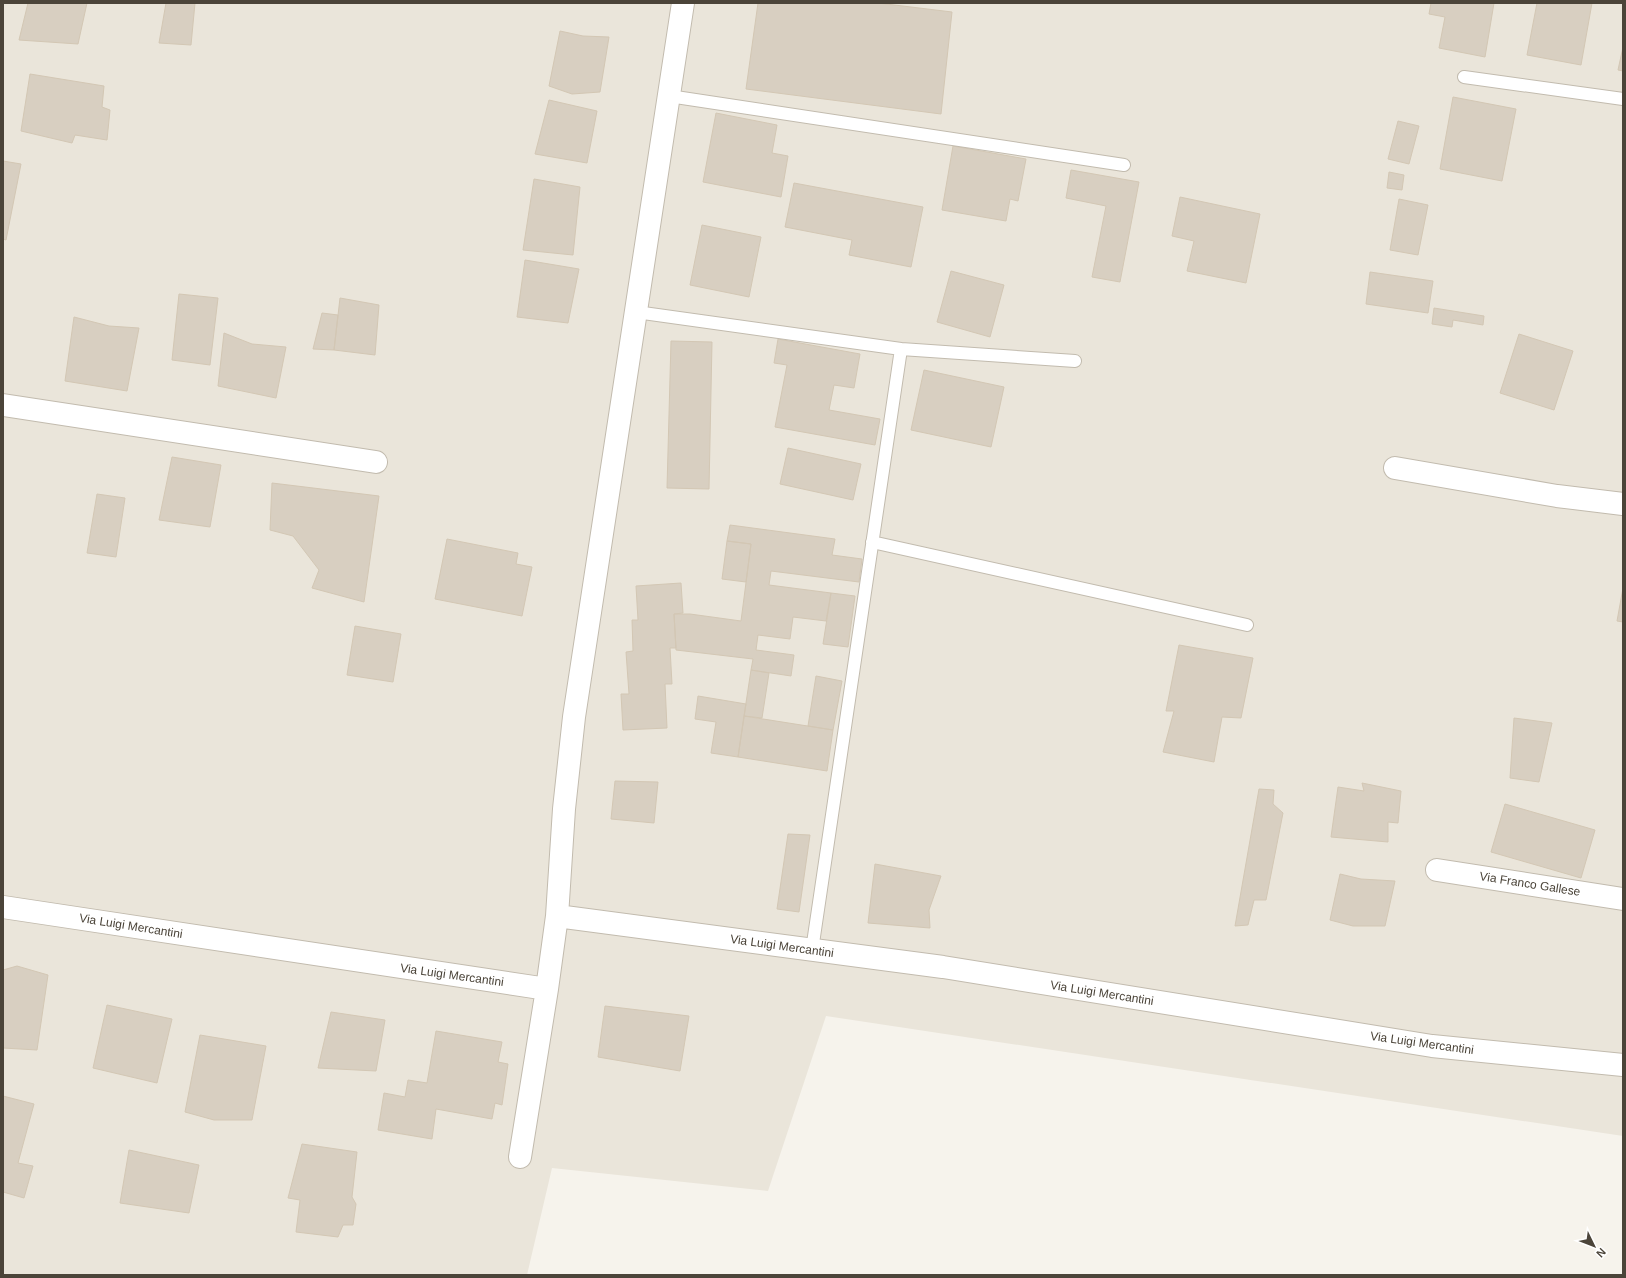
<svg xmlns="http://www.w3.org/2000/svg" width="1626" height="1278" font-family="Helvetica,sans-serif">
<rect width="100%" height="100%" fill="#f6f3ec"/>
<!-- residential -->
<path fill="#eae5da" d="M3 3H1623V1136L826 1016 768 1191 552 1168 527 1275H3Z"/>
<!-- building -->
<path fill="#d8cfc1" stroke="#d3c7b4" d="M28 3H87L78 44 19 40Z
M166 3H195L191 45 159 43Z
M758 3H878L952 12 941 114 746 89Z
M1431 3H1494L1485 57 1439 48 1445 17 1429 14Z
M1537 3H1592L1581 65 1527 55Z
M560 31 583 36 609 37 600 92 572 94 549 86Z
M1623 47V71L1618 70Z
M30 74 104 86 102 107 110 110 107 140 75 135 72 143 21 131Z
M1453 97 1516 109 1502 181 1440 169Z
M549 100 597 111 587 163 535 154Z
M716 113 777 125 772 153 788 156 781 197 703 182Z
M1398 121 1419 126 1409 164 1388 159Z
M953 146 1026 159 1018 201 1010 199 1006 221 942 210Z
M3 161 21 164 6 240 3 239Z
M1071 170 1139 182 1120 282 1092 277 1106 206 1066 198Z
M1389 172 1404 175 1402 190 1387 188Z
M534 179 580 187 573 255 523 250Z
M794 183 923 207 911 267 849 255 852 240 785 227Z
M1180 197 1260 214 1246 283 1187 271 1194 241 1172 236Z
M1399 199 1428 205 1418 255 1390 250Z
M702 225 761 237 749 297 690 285Z
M525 260 579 269 568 323 517 317Z
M951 271 1004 285 990 337 937 322Z
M1370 272 1433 281 1428 313 1366 304Z
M179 294 218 298 210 365 172 360Z
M340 298 379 305 375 355 334 350Z
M1434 308 1484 316 1483 325 1453 320 1452 327 1432 324Z
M322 313 338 315 334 350 313 349Z
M74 317 109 326 139 328 127 391 65 381Z
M224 333 252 344 286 347 276 398 218 386Z
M1519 334 1573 351 1554 410 1500 393Z
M778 339 860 354 854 388 834 385 829 410 880 419 875 445 775 427 787 365 774 363Z
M671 341 712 342 709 489 667 488Z
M924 370 1004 387 991 447 911 430Z
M788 448 861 464 853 500 780 484Z
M172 457 221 465 210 527 159 520Z
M272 483 379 496 364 602 312 588 319 570 293 536 270 530Z
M97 494 125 498 116 557 87 553Z
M730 525 835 539 832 555 862 559 859 582 771 571 769 585 831 593 826 621 793 617 790 639 758 635 756 650 794 655 791 676 751 670 753 659 676 650 674 614H690L741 621 751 544 727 541Z
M447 539 518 553 516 564 532 567 522 616 435 599Z
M727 541 751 544 746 582 722 579Z
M681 583 683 613 674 614 676 648H670L672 684H665L667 728 623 730 621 694H629L626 652 633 651 632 620H638L636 586Z
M1623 588V622L1617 621Z
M831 593 855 596 848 647 823 644Z
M355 626 401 634 393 682 347 675Z
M1179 645 1253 658 1241 718 1222 717 1214 762 1163 752 1174 711H1166Z
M751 670 769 673 762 718 744 716Z
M816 676 842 681 833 730 808 726Z
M698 696 746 704 738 757 711 753 716 722 695 719Z
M744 716 833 730 827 771 738 757Z
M1514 718 1552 723 1539 782 1510 778Z
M615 781 658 782 654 823 611 819Z
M1362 783 1401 791 1398 823 1388 822V842L1331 837 1338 787 1364 791Z
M1259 789 1274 790 1273 804 1283 813 1266 900H1254L1248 925 1235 926Z
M1505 804 1595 830 1581 878 1491 852Z
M788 834 810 835 799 912 777 909Z
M875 864 941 876 929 910 930 928 868 923Z
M1340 874 1361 879 1395 881 1385 926H1353L1330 920Z
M17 966 48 975 37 1050 3 1048V970Z
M107 1005 172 1019 157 1083 93 1068Z
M605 1006 689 1016 680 1071 598 1057Z
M331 1012 385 1020 376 1071 318 1068Z
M436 1031 502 1042 498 1062 508 1064 502 1105 495 1103 492 1119 436 1109 432 1139 378 1130 384 1093 405 1097 408 1080 427 1083Z
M200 1035 266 1046 252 1120H214L185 1112Z
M3 1096 34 1104 18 1163 33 1166 24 1198 3 1192Z
M302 1144 357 1152 352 1197 356 1204 353 1225H343L338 1237 296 1232 300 1200 288 1198Z
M129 1150 199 1165 189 1213 120 1203Z"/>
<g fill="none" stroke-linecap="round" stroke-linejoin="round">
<!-- lane casing -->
<g stroke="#c2bbae" stroke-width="14">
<path id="lane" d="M1464 77 1623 99
M669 96 1124 165
M636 312 901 349 812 950
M901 349 1075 361
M872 542 1247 625"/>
</g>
<!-- street casing -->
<g stroke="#c2bbae" stroke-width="24">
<path id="street" d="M3 405 376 462
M1395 468 1557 496 1623 504
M1437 870 1623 899
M3 907 547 989 557 916 943 967 1432 1046 1623 1065
M557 916 564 809 574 717 683 3
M520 1157 547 989"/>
</g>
<!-- lane -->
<use href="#lane" stroke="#fff" stroke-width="12"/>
<!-- street -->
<use href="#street" stroke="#fff" stroke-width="22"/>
</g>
<g text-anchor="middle" stroke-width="3" stroke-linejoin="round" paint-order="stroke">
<!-- street labels -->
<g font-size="12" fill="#4b4439" stroke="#fff">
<text transform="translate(1530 884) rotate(9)" y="4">Via Franco Gallese</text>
<text transform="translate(131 926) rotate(9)" y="4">Via Luigi Mercantini</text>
<text transform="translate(782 946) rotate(8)" y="4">Via Luigi Mercantini</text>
<text transform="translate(452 975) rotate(8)" y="4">Via Luigi Mercantini</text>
<text transform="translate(1102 993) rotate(9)" y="4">Via Luigi Mercantini</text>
<text transform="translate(1422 1043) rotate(8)" y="4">Via Luigi Mercantini</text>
</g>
</g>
<!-- border -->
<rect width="1626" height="1278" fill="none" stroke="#4b4439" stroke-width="8"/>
<!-- north arrow -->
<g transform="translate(1594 1246) rotate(133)" stroke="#ffffff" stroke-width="3" paint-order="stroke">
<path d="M0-3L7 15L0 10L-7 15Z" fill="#4b4439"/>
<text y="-6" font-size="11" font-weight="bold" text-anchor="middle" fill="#4b4439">N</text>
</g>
</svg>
